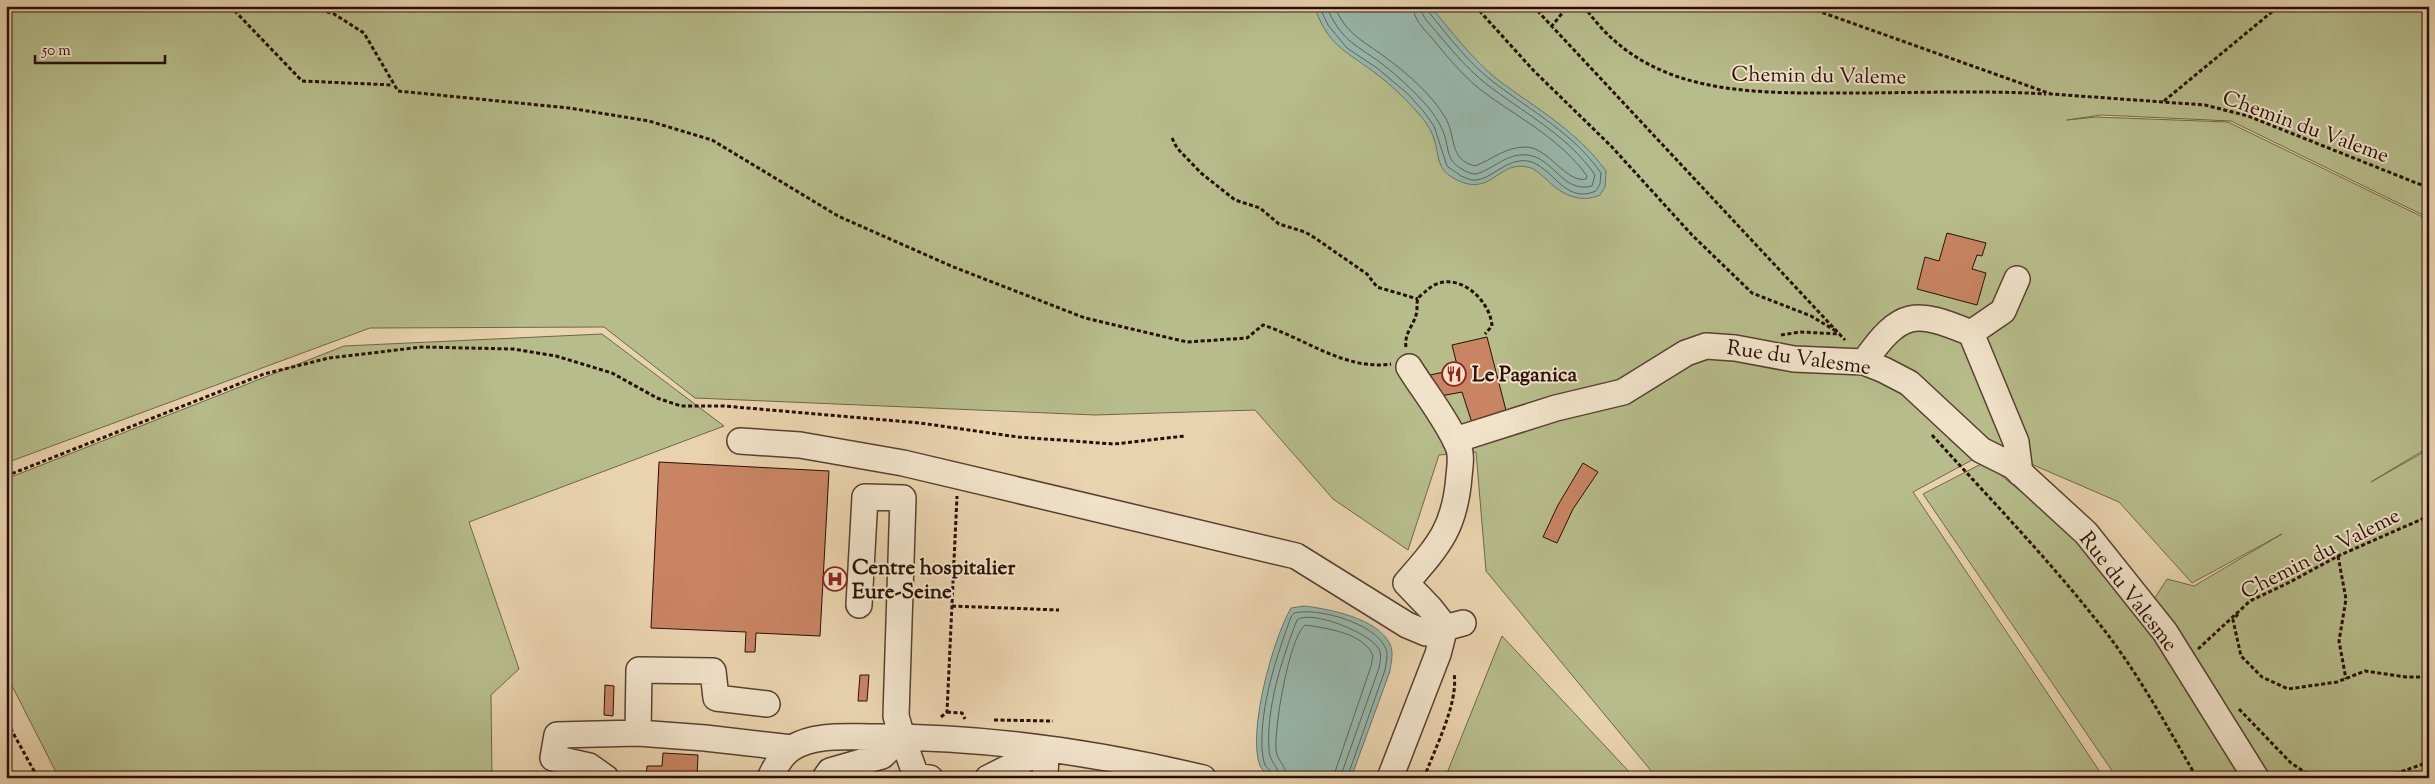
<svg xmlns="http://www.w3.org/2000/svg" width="2435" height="784" font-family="'Sorts Mill Goudy',serif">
<rect width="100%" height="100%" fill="#e9d3ae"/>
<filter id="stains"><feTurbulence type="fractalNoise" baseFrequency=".004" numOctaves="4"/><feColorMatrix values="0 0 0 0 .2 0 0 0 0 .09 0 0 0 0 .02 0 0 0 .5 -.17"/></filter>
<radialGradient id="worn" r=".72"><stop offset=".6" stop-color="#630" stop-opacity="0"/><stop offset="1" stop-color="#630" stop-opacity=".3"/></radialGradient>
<!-- green -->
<path fill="#b6bc8a" stroke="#6f6648" d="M6 6H2429V218L2231 121 2101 115 2067 120 2096 117 2228 122 2429 220V447L2371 482 2429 449V778H2117L1923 494 1985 462 2076 537 2142 618 2167 579 2194 586 2282 534 2192 583 2119 502 1994 448 1913 492 2104 778H1657L1486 571 1476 452 1439 455 1408 550 1333 499 1255 410 1095 415 695 398 604 327 370 328 6 463Z
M602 334 724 426 469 522 519 669 491 695 492 778H59L6 674V479L344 346Z
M1502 636 1635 778H1445Z"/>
<!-- water -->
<path fill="#97b7ad" stroke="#6b746a" d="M1314 6H1430C1452 32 1472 59 1498 80 1537 109 1577 131 1606 171L1605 187 1600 195C1579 204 1561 194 1546 179 1540 174 1535 168 1527 167 1496 160 1491 202 1450 176 1436 166 1439 153 1434 139 1431 129 1425 121 1418 113 1405 98 1390 84 1374 72 1344 50 1328 45 1314 6Z
M1304 606C1329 609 1377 618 1390 644 1394 653 1391 662 1390 671L1351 778H1270C1267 774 1262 770 1260 766 1247 732 1273 639 1291 608Z"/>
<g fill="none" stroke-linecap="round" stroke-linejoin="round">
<!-- shore -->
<path stroke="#60635a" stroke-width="1" d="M1319 6 1328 25 1347 48 1377 68 1408 94 1424 112 1434 126 1447 166 1461 176 1471 180H1477C1494 177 1507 158 1528 161 1553 166 1564 205 1596 191L1600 184 1601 173C1574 134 1533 112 1496 84 1469 64 1449 37 1428 11L1427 6
M1326 6C1342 41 1352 42 1381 63 1398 76 1414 91 1428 107 1435 116 1442 126 1445 137 1449 151 1447 161 1462 169 1466 172 1471 174 1476 174 1494 169 1506 153 1527 155 1553 157 1563 194 1592 186L1595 175C1569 137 1529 116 1493 89 1472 74 1455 54 1439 35 1432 26 1421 17 1420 6
M1334 6C1348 36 1361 39 1385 57 1407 73 1431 94 1445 117 1457 137 1448 159 1475 166 1493 159 1505 147 1526 147 1548 147 1567 184 1586 179L1587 176C1562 141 1523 120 1489 96 1467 81 1449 59 1432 38 1424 29 1413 19 1413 6
M1274 778C1273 771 1268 770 1265 765 1263 761 1263 754 1262 750 1260 706 1276 658 1291 617L1294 613C1317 607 1374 623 1385 647 1389 654 1386 662 1385 670L1347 778
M1280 778C1279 767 1269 761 1269 750 1266 707 1282 659 1297 620 1311 609 1370 633 1379 649 1382 655 1380 662 1379 668L1340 778
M1287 778C1287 766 1277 761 1276 750 1274 728 1289 638 1305 625 1325 628 1365 633 1373 656L1371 666 1333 778"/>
</g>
<!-- building -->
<path fill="#c98463" stroke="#280f06" d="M1947 233 1986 243 1982 256 1977 255 1972 269 1986 273 1977 305 1917 289 1925 257 1939 261Z
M1487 337 1508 418 1473 426 1462 392 1435 397 1430 375 1458 369 1452 345Z
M659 462 829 471 820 636 756 633 755 652H745L746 632 651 628Z
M1583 463 1598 472 1573 509 1557 543 1543 537 1558 505Z
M860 675H869L867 701H858Z
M605 685 614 686 613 716 604 715Z
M663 753 698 755 697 778H646L647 766H662Z"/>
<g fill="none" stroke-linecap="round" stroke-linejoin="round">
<!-- minor casing -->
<g stroke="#584030" stroke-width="28">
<path id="minor" d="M2017 279 2003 311 1971 333 2016 442 2020 473
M1864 362C1901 309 1915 310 1971 333
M1409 367C1424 391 1447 420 1458 446 1462 455 1460 466 1459 476 1455 528 1439 545 1406 583L1430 608 1445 627
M1455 440 1556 408 1623 392 1686 353 1706 346 1735 348 1794 359 1864 362 1884 370 1909 383 1981 450 2013 466 2086 533 2165 632 2256 778
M740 441 800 445 903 463 1296 556 1407 625 1426 633 1463 623
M638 733 639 670 713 671 716 698 767 704
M902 737 916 776 930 778
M606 778 589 766 553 758 557 735 638 733 705 738 792 748
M770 778C775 767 782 754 792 748 814 734 845 737 870 737 982 736 1094 752 1203 778
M825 778 830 771 882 756 902 737 896 716 903 498 865 497 859 605
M988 778 1046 749 1045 778
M1390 778 1438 654 1445 627"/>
</g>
<!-- path -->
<path stroke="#280f06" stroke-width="3" stroke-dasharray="4 2.5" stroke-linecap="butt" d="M230 6 302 81 393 85
M308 6 334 14 364 33 398 91 569 108 649 121 712 140 838 216 951 266 1085 318 1187 342 1247 338 1263 325C1304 338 1346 371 1391 364
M1475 6 1534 71 1612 147 1692 235 1752 293 1811 316 1836 331
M1533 6 1845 340
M1584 6C1647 98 1752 93 1852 93 1916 93 1981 90 2046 94
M1804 6 2051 94 2205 105 2248 116 2429 188
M1551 27 1568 6
M2164 101 2279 6
M1172 138 1177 148 1201 173 1235 200 1260 208 1279 224 1305 232 1315 238 1367 274 1377 287 1418 299
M1781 335 1800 332 1840 334
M1406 347C1404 334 1413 326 1416 315 1418 310 1416 303 1418 299 1419 296 1424 293 1426 291 1452 266 1490 297 1492 326L1485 334
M1932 435C1992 501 2054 565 2108 635 2142 680 2169 730 2197 778
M6 476 264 374 329 358 422 347 513 349 556 356 612 373 657 398 681 406H724L851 417 920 423 1018 437 1114 444 1185 436
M2338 556 2346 599 2339 641 2346 679
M952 606 1059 610
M2238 614 2233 620 2241 656 2262 677 2288 689 2337 682 2365 671 2406 677H2429
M2198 649 2250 601 2290 582 2338 556 2429 516
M2239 709 2291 763 2314 778
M947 712 962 713 965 719
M6 716 12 731 38 778
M941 717 947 712 957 496
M994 720 1053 721
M1424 778C1434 750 1459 703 1454 673
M2383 778 2429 762"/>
<!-- minor -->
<use href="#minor" stroke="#f1e2ca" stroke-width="25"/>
</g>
<!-- icons -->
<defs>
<g id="restaurant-ring" transform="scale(1.25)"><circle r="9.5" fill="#f1e2ca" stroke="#8f2418" stroke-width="1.5"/><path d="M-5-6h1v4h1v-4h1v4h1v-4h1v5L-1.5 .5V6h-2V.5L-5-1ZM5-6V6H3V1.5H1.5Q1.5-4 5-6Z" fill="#8f2418"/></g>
<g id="hospital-ring" transform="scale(1.25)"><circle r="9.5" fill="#f1e2ca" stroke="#8f2418" stroke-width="1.5"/><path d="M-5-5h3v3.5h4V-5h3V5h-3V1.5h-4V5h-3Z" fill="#8f2418"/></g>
</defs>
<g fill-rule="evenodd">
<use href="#restaurant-ring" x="1454" y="374"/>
<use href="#hospital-ring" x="835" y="579"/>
</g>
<g text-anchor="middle" stroke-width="4" stroke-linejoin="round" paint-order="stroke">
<!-- street labels -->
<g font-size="21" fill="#280f06" stroke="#f1e2ca">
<text transform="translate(1819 75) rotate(1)" y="7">Chemin du Valeme</text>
<text transform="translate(2306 126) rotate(20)" y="7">Chemin du Valeme</text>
<text transform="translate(1799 357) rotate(8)" y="7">Rue du Valesme</text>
<text transform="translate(2320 553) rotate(-27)" y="7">Chemin du Valeme</text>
<text transform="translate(2129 591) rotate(52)" y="7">Rue du Valesme</text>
</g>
<!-- poi labels -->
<g font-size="21" font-weight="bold" fill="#280f06" stroke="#f1e2ca" text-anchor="start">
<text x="1472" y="381">Le Paganica</text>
<text x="852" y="574">Centre hospitalier<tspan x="852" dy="24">Eure-Seine</tspan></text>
</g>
</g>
<!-- margin -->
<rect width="2435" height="784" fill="none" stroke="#e9d3ae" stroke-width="25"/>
<rect x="8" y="8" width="2420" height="769" fill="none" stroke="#280f06" stroke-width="2.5"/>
<rect x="12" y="12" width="2410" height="759" fill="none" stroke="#280f06"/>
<!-- scale -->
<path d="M35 55v8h130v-8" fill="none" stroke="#280f06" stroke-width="2.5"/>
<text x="42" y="55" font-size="15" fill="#280f06" stroke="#f1e2ca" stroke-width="4" paint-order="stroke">50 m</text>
<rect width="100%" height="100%" filter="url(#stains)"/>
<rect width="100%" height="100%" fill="url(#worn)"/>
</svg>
